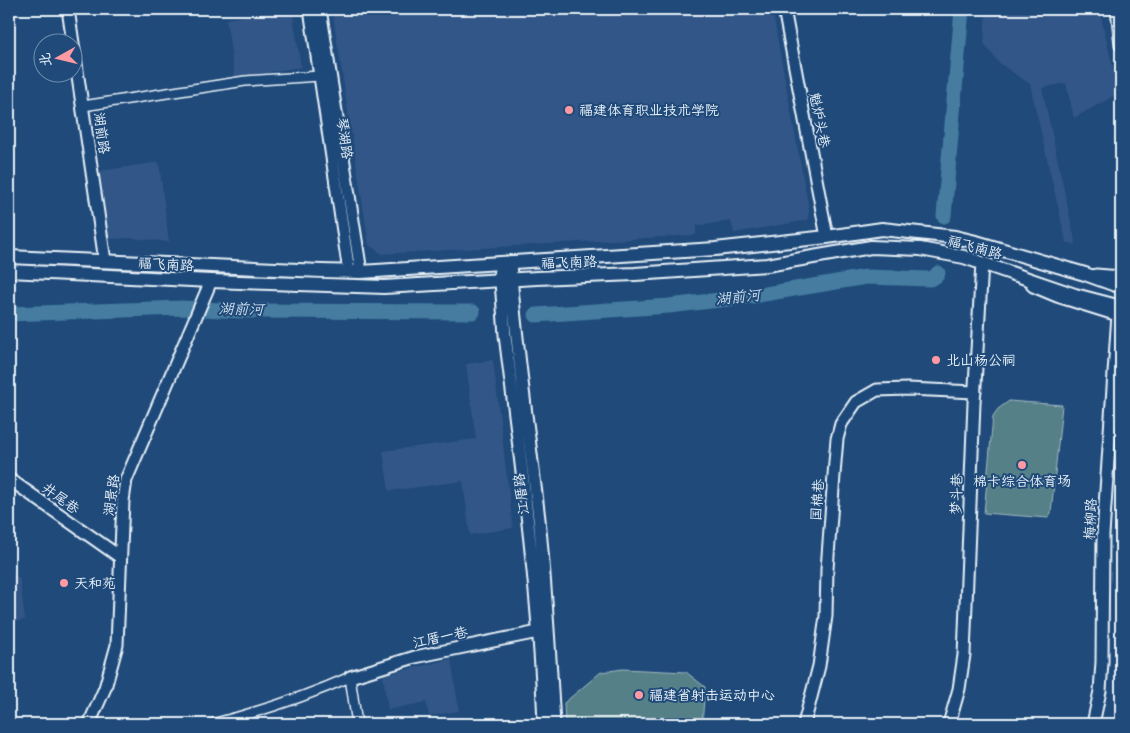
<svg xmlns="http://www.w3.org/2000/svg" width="1130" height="733" font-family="Sriracha,'LXGW WenKai TC',sans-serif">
<rect width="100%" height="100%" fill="#1f4a7a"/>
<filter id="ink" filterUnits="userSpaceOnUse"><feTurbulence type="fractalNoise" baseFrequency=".02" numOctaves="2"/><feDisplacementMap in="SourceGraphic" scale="10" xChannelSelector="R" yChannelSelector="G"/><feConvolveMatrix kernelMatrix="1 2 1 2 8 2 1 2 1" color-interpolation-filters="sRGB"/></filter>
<g filter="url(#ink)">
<!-- built -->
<path fill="#325787" d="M292 9 301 67 235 78 226 19Z
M332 9H772L809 210 808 220 734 233 731 221 696 226V235L382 254 369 245Z
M986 9H1099L1119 93 1074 118 1066 83 1042 88 1076 245 1066 242 1030 84 999 63 984 44Z
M159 162 169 242 132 238 109 239 100 171Z
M493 360 513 528 470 535 463 481 389 491 383 451 476 439 466 364Z
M9 567 20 580 25 620 9 622Z
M451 659 459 711 429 716 426 702 388 710 383 675Z"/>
<!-- green -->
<path fill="#578087" stroke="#a0b8c0" d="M1009 401 1062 405 1051 513 1048 518 984 513 993 416 998 409Z
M623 669 686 672 705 687 702 724H565L564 703 601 672Z"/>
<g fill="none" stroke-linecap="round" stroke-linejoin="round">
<!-- river -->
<path stroke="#447ca0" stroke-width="15" d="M944 216 962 9
M9 314 182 308 242 311 473 312
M536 315 669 306 753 296 866 277 930 279 936 276 938 273"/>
<!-- street casing -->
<g stroke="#e8f1f8" stroke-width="12">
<path id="street" d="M83 106 245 81 320 76
M212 724C259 712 305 697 350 677L357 724"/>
</g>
<!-- secondary casing -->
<g stroke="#e8f1f8" stroke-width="15">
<path id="secondary" d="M68 9 105 261
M310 9 349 272
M320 9 361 272
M784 9 827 237
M1117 9 1121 45
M510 262C516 348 529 433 539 519 546 587 550 656 554 724
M499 263C502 287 503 311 505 335 521 464 539 594 544 724
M1096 275 1121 277
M1033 286 1057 296 1121 316
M9 479 120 557
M350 677 415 657 538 632
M89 724 105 688 117 645 123 501 126 480 211 281
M804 724 819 666 826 616 827 569 835 462 837 439 841 424 856 402 877 390 908 389 975 392
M949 724 959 689 964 655 974 403 982 263 989 266
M1093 724 1100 691 1102 662 1103 535 1118 314"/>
</g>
<!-- primary casing -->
<g stroke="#e8f1f8" stroke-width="16">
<path id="primary" d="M9 257 321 271 361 272 715 249 827 237 882 229 955 237 976 242 1085 274 1121 287
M9 271 211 281 384 287 537 278 635 274 767 265 871 247 920 249 964 257 1075 295 1121 307"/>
</g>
<!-- highway casing -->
<g stroke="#e8f1f8" stroke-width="19">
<path id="highway" d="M1119 9 1121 16"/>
</g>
<!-- street -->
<use href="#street" stroke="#1f4a7a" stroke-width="9"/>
<!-- secondary -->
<use href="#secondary" stroke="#1f4a7a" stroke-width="11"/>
<!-- primary -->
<use href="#primary" stroke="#1f4a7a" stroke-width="12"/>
<!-- highway -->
<use href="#highway" stroke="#1f4a7a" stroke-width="15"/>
</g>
</g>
<!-- markers -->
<g fill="#ff9aa2" stroke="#1f4a7a" stroke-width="2">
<circle cx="569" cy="110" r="5"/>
<circle cx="936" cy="360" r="5"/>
<circle cx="1022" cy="465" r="5"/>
<circle cx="64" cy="583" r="5"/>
<circle cx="639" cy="695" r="5"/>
</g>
<g text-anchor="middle" stroke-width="4" stroke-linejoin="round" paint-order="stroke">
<!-- poi labels -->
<g font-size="14" fill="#e8f1f8" stroke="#1f4a7a" text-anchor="start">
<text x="579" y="115">福建体育职业技术学院</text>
<text x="946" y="365">北山杨公祠</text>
<text x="1022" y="486" text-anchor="middle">棉卡综合体育场</text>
<text x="74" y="588">天和苑</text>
<text x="649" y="700">福建省射击运动中心</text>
</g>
<!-- street labels -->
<g font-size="14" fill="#e8f1f8" stroke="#1f4a7a">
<text transform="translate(820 120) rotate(79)" y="5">魁炉头巷</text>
<text transform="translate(102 133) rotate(82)" y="5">湖前路</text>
<text transform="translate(345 138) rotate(82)" y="5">琴湖路</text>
<text transform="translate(975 247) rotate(15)" y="5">福飞南路</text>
<text transform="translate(569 262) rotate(-2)" y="5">福飞南路</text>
<text transform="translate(166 264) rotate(3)" y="5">福飞南路</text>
<text transform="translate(521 494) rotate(-97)" y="5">江厝路</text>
<text transform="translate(956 494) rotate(-88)" y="5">梦斗巷</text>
<text transform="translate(111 495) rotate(-82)" y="5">湖景路</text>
<text transform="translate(61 498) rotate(36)" y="5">井尾巷</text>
<text transform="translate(817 500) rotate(-86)" y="5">国棉巷</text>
<text transform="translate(1090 519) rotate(-87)" y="5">梅柳路</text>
<text transform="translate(440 637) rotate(-12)" y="5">江厝一巷</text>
</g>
<!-- water labels -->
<g font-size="15" font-style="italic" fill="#cfdfeb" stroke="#1f4a7a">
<text transform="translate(738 297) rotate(-6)" y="5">湖前河</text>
<text transform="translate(241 309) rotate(1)" y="5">湖前河</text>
</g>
</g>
<!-- margin -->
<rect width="1130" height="733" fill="none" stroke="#1f4a7a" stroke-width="30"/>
<rect x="15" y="15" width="1100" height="703" fill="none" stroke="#e8f1f8" stroke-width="2" filter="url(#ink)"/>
<!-- north arrow -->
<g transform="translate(58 58) rotate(262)"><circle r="24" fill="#1f4a7a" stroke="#6f8dac"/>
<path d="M0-4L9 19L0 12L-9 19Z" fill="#ff9aa2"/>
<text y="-8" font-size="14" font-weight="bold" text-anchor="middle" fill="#e8f1f8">北</text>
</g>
</svg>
